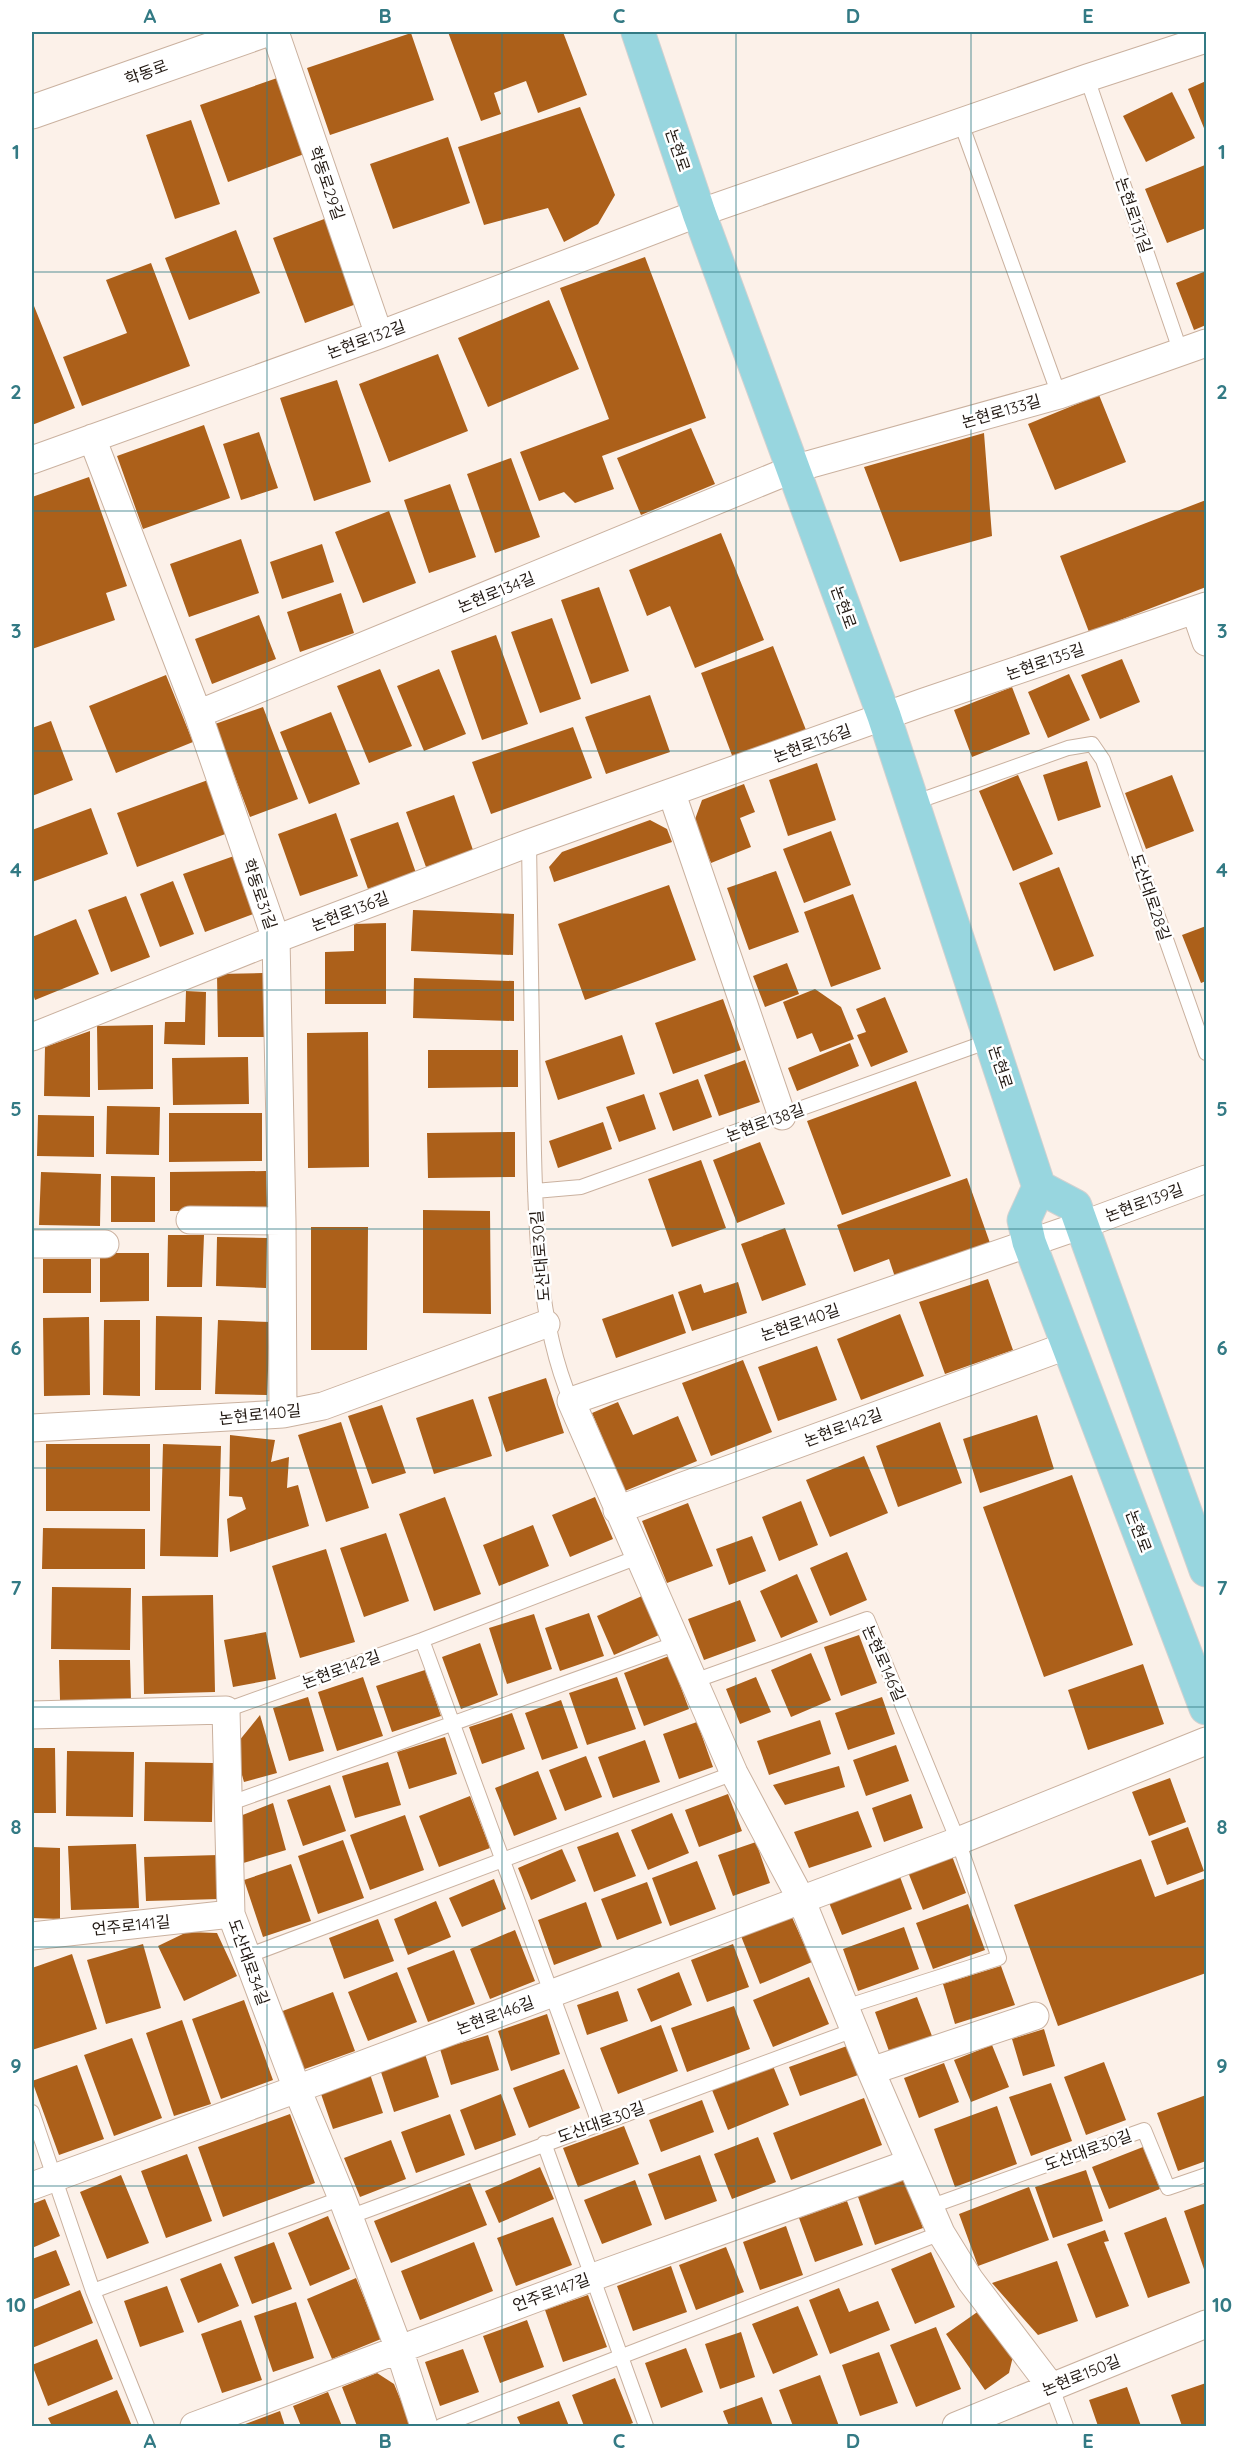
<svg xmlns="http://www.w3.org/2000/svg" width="1238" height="2458" font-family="Quicksand,'Noto Sans KR',sans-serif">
<rect width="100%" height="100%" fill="#fcf1e9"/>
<!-- building -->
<path fill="#ac601a" d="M448 32H563L587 95 538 113 526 81 494 93 501 114 481 121Z
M411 33 434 100 330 135 307 68Z
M280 77 307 153 228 182 200 105Z
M1206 81V133L1188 89Z
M1172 92 1195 138 1146 162 1123 116Z
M580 107 615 195 598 224 564 242 548 208 484 225 458 147Z
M191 120 220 204 175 219 146 135Z
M448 137 470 203 393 229 370 164Z
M1205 165 1206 170V228L1167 243 1145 189Z
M327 218 359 303 305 323 273 238Z
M236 230 260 293 189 320 165 258Z
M645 257 706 418 602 456 614 489 575 503 564 492 539 501 520 452 609 419 560 288Z
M151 263 190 366 82 406 63 357 127 333 106 280Z
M1206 271V325L1194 330 1176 283Z
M549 300 579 369 488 407 458 338Z
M32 301 75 408 32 425Z
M438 354 468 431 389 462 359 384Z
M337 380 371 482 314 501 280 398Z
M1099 395 1126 462 1055 490 1028 424Z
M204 425 230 498 143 529 117 456Z
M691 428 715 484 641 515 617 458Z
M259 432 278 488 241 500 223 444Z
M984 433 992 536 900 562 864 467Z
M511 458 540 537 495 553 467 474Z
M89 477 127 586 106 593 115 620 32 649V497Z
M450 484 476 557 429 573 404 500Z
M1206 500V587L1089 632 1060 556Z
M389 511 416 583 363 603 335 532Z
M721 533 764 640 695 668 670 606 647 616 629 570Z
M241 539 259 593 189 617 170 564Z
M322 544 334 582 282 599 270 562Z
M599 587 629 671 591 684 561 600Z
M341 593 354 633 300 652 287 612Z
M259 615 276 659 212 684 195 639Z
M552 618 581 699 540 713 511 632Z
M496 635 528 724 482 740 451 651Z
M773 646 806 730 733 758 701 673Z
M1122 659 1140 702 1100 719 1081 675Z
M380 669 412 746 369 763 337 686Z
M439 669 466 734 424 751 397 686Z
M1069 674 1090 720 1048 738 1028 692Z
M166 675 193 742 116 773 89 706Z
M1012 687 1030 734 972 757 954 710Z
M650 695 670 752 606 774 585 717Z
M263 707 298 799 250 817 215 724Z
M331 712 360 784 309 804 280 732Z
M51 721 73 780 32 796V728Z
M573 727 592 778 491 814 472 762Z
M1087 761 1101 807 1058 821 1043 775Z
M817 763 836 820 788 836 769 780Z
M1018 775 1053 854 1013 871 979 791Z
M1172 775 1194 831 1146 849 1125 793Z
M208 780 228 833 137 867 117 813Z
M744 784 755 812 740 818 751 847 711 863 694 822 702 800Z
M454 795 473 850 426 867 406 812Z
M91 808 108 854 32 882V830Z
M336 813 358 876 300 896 278 834Z
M650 820 667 829 672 842 554 882 549 867 562 852Z
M398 822 416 873 368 889 350 839Z
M831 831 851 885 804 903 783 849Z
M234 856 256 913 205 932 183 874Z
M1059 867 1094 956 1054 971 1019 883Z
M776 871 799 932 749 950 727 888Z
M173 881 194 934 160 947 140 894Z
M669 885 696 960 585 1000 558 924Z
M853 894 881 969 831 987 804 912Z
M126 896 150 957 111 972 88 910Z
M413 910 514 914 513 955 411 951Z
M76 919 99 974 35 1000 32 991V937Z
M386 923V1004H325V952L354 951V924Z
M1206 926V981L1201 983 1182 935Z
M787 963 799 994 765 1007 753 976Z
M263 973 264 1037H218L217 974Z
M414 978 514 981V1021L413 1018Z
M815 989 841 1007 854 1039 820 1052 812 1033 797 1039 783 1002Z
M186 991 206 992 205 1045 164 1044 165 1022H185Z
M885 997 908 1052 871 1067 857 1035 866 1032 856 1009Z
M723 999 741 1050 673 1074 655 1023Z
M153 1025V1089L98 1090 97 1026Z
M90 1031V1097L44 1096 45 1047Z
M368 1032 369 1167 308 1168 307 1033Z
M622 1035 635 1074 558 1100 545 1061Z
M850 1043 859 1066 797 1091 788 1068Z
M428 1050H518V1087L428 1088Z
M248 1057 249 1104 173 1105 172 1058Z
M745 1060 760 1102 719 1116 704 1075Z
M698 1079 712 1117 673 1131 659 1093Z
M916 1081 951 1176 842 1215 807 1121Z
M644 1094 656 1129 619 1142 606 1107Z
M107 1106 160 1107 159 1155 106 1154Z
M169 1113H262V1161L169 1162Z
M38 1115 94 1116V1157L37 1156Z
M603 1122 612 1149 558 1168 549 1141Z
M515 1132V1177L428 1178 427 1133Z
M760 1142 785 1204 737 1223 713 1160Z
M701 1160 726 1228 672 1247 648 1179Z
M266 1171 267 1211H170V1172Z
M41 1172 101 1174 100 1226 39 1225Z
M111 1176 155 1177V1222H111Z
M967 1178 990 1243 895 1277 889 1259 854 1272 837 1225Z
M423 1210 490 1211 491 1314 423 1313Z
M311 1227H368L367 1350H311Z
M785 1228 806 1285 762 1301 741 1244Z
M168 1235H204L202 1287H167Z
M217 1237 267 1238 266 1288 216 1286Z
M100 1253H149V1301L100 1302Z
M43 1259H91V1293H43Z
M988 1279 1013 1350 945 1374 919 1302Z
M738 1282 747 1313 692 1331 678 1292 701 1284 704 1293Z
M673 1294 686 1333 616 1358 602 1319Z
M900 1314 924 1376 861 1400 837 1339Z
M156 1316 202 1317 201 1390H155Z
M89 1317 90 1395 44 1396 43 1318Z
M104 1320H140V1396L103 1395Z
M218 1320 270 1322 267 1395 215 1394Z
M817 1346 837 1400 778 1421 758 1367Z
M743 1360 772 1432 711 1456 682 1383Z
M546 1378 564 1433 506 1452 488 1397Z
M473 1399 492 1456 434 1474 416 1418Z
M618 1402 633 1435 678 1416 697 1461 625 1491 592 1413Z
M382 1405 406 1473 372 1484 348 1416Z
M1037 1415 1054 1469 980 1493 963 1439Z
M341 1422 369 1508 326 1522 298 1435Z
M940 1422 962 1483 898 1507 876 1446Z
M230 1435 275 1440 271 1462 289 1457 287 1488 298 1485 309 1526 230 1552 227 1519 246 1509 242 1497 229 1496Z
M46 1444H150V1511H46Z
M163 1444 221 1446 218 1557 160 1556Z
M864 1456 888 1513 830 1537 806 1480Z
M1072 1475 1133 1645 1044 1677 983 1507Z
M445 1497 481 1594 434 1611 399 1514Z
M595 1497 613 1539 570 1557 552 1515Z
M801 1501 818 1545 779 1561 762 1517Z
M688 1503 713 1566 667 1583 642 1521Z
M533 1525 549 1566 499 1586 483 1545Z
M43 1528 145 1529V1569H42Z
M386 1533 409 1601 364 1617 340 1548Z
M752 1536 766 1571 729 1585 716 1549Z
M326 1549 355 1642 300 1658 272 1566Z
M847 1552 867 1600 830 1616 810 1568Z
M797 1574 818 1622 781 1638 760 1591Z
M52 1587 131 1588 130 1650 51 1649Z
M213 1595 215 1692 144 1694 142 1596Z
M642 1596 659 1635 614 1655 597 1616Z
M740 1600 756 1641 704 1660 688 1619Z
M589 1613 604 1656 560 1671 545 1628Z
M534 1614 552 1669 507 1684 489 1628Z
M266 1632 276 1679 233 1687 224 1640Z
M859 1635 877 1683 841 1696 824 1647Z
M480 1643 498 1695 461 1709 442 1657Z
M811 1653 831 1700 791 1717 771 1670Z
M669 1656 689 1709 644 1726 624 1673Z
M59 1660H130L131 1700H60Z
M1143 1664 1164 1724 1088 1750 1068 1690Z
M425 1670 441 1716 392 1732 376 1686Z
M363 1677 383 1736 337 1751 318 1692Z
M617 1677 636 1729 587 1745 569 1693Z
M756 1677 771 1712 740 1724 726 1689Z
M308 1697 324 1751 289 1761 273 1708Z
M882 1697 895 1734 848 1750 835 1713Z
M561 1700 578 1748 542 1760 525 1713Z
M512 1713 525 1749 482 1764 469 1727Z
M260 1715 277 1773 244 1782 234 1747Z
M820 1720 831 1754 769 1775 757 1741Z
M697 1722 713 1767 679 1779 663 1734Z
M445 1737 457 1774 409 1789 397 1752Z
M645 1740 660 1782 613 1798 598 1757Z
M896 1745 909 1781 866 1796 853 1760Z
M32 1748H55L56 1813H32Z
M67 1751 134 1752 133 1817 66 1816Z
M586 1756 602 1797 565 1811 549 1770Z
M145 1762 213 1763 212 1822 144 1821Z
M388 1762 401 1805 355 1818 342 1776Z
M839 1766 845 1787 785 1805 773 1785Z
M538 1771 557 1819 514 1836 495 1788Z
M1170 1778 1186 1822 1149 1836 1132 1792Z
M330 1785 346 1831 303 1846 287 1800Z
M728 1794 742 1831 699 1847 685 1810Z
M911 1794 923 1828 884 1842 872 1808Z
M470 1796 490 1848 439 1867 419 1816Z
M273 1803 286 1850 240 1864V1816Z
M858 1811 872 1847 809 1868 794 1832Z
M672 1813 689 1853 648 1870 631 1830Z
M405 1815 424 1870 370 1890 350 1835Z
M1188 1827 1204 1871 1167 1885 1151 1841Z
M618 1832 636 1876 594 1892 577 1847Z
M343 1840 364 1898 318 1914 298 1856Z
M756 1842 770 1883 733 1896 718 1855Z
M136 1844 139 1908 71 1910 68 1846Z
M32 1847 60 1848V1919L32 1918Z
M562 1849 576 1881 531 1900 518 1868Z
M219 1855 220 1899 146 1901 144 1857Z
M952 1856 966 1893 923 1910 908 1872Z
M1141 1859 1155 1897 1206 1878V1973L1058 2026 1014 1905Z
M697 1861 716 1909 670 1926 652 1878Z
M291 1864 311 1921 263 1937 244 1880Z
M899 1874 912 1909 842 1935 828 1900Z
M494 1879 506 1909 462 1927 449 1898Z
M647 1882 662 1923 617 1940 601 1899Z
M436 1901 451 1937 408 1955 394 1919Z
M586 1902 602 1947 554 1965 538 1920Z
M968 1904 985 1950 933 1969 916 1923Z
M791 1915 812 1962 760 1984 741 1936Z
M378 1919 394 1961 344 1979 329 1938Z
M904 1927 919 1969 858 1991 843 1949Z
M515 1930 535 1981 490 1999 470 1949Z
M187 1932 217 1933 237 1976 184 2001 158 1946Z
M143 1944 161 2008 106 2024 87 1960Z
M733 1944 749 1987 707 2002 691 1960Z
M454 1950 475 2004 428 2022 407 1968Z
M72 1954 97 2029 32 2050V1968Z
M1001 1966 1015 2005 955 2024 943 1984Z
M397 1972 417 2022 368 2041 348 1992Z
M679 1972 692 2005 651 2022 637 1989Z
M809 1977 829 2024 773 2047 753 2000Z
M618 1991 628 2021 587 2035 577 2005Z
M333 1992 355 2051 302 2070 280 2012Z
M917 1997 932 2036 889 2051 875 2012Z
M244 2000 273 2080 221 2099 192 2019Z
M734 2006 750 2049 687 2072 671 2028Z
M547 2014 560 2054 511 2071 498 2031Z
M182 2020 211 2104 174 2116 146 2033Z
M661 2025 678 2071 618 2094 600 2048Z
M1044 2029 1055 2066 1023 2076 1012 2039Z
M488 2035 499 2070 451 2085 440 2049Z
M132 2038 162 2118 114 2136 84 2055Z
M992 2045 1009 2087 971 2102 954 2060Z
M847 2046 858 2075 800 2096 789 2067Z
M425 2054 439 2097 394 2112 380 2069Z
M1104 2062 1126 2120 1086 2135 1064 2077Z
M944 2063 959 2102 919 2118 904 2078Z
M77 2065 104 2139 59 2155 32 2081Z
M773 2066 789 2105 728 2130 712 2090Z
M564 2069 580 2108 529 2128 513 2088Z
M370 2074 383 2113 333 2129 320 2091Z
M1051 2083 1072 2141 1031 2156 1009 2097Z
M501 2094 516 2135 475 2150 460 2110Z
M1206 2095V2161L1178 2171 1157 2113Z
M864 2098 882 2145 791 2180 773 2133Z
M702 2100 714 2132 661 2152 649 2120Z
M997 2106 1017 2164 955 2187 934 2129Z
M290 2114 315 2183 223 2217 198 2147Z
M450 2114 465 2155 416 2173 401 2132Z
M624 2126 639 2164 578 2187 563 2148Z
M758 2137 776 2182 732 2199 714 2154Z
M391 2140 406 2179 360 2197 344 2158Z
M1143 2147 1160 2189 1109 2209 1092 2167Z
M187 2154 212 2221 166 2238 141 2171Z
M700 2155 717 2201 665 2220 648 2174Z
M540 2167 554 2199 499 2223 485 2191Z
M1086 2170 1103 2221 1053 2238 1035 2187Z
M121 2175 149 2243 107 2259 80 2192Z
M905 2178 923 2228 875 2245 857 2194Z
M635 2180 652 2225 602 2244 584 2200Z
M470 2183 487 2225 391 2263 374 2221Z
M1029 2187 1049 2240 978 2266 959 2214Z
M45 2199 60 2236 32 2248V2204Z
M847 2201 863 2245 815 2262 799 2218Z
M1206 2203V2275L1184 2211Z
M328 2216 350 2269 310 2286 288 2233Z
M553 2217 572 2265 516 2286 497 2238Z
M1166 2217 1190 2283 1148 2298 1124 2233Z
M786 2226 803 2275 760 2290 743 2242Z
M1105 2230 1109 2241 1104 2242 1129 2306 1096 2318 1067 2244Z
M274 2242 292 2289 252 2304 234 2257Z
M474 2242 493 2291 420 2320 401 2271Z
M726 2247 744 2292 696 2310 679 2265Z
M56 2250 70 2285 32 2300V2259Z
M931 2252 955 2307 915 2324 891 2269Z
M1057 2261 1078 2321 1038 2335 992 2283Z
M221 2263 239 2306 198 2323 180 2279Z
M671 2266 687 2312 633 2331 617 2286Z
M356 2278 381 2339 332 2359 307 2299Z
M167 2286 184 2332 140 2347 124 2301Z
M839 2288 849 2312 878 2301 890 2330 830 2354 809 2300Z
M80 2290 93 2323 32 2348V2310Z
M588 2295 607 2347 563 2362 545 2310Z
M296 2302 314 2358 273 2372 254 2316Z
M798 2306 818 2355 773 2374 752 2324Z
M983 2308 1014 2352 1009 2373 985 2390 946 2334Z
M241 2320 262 2380 222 2393 201 2334Z
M527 2320 544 2367 500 2383 483 2336Z
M936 2327 961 2389 916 2407 890 2345Z
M741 2332 755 2377 720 2389 705 2344Z
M97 2339 113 2379 48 2406 32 2365Z
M686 2348 703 2392 661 2408 645 2363Z
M463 2349 479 2392 440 2406 425 2362Z
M879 2352 898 2403 860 2416 842 2365Z
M377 2373 394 2384 411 2425 357 2426 342 2387Z
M820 2375 839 2426H793L779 2390Z
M615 2378 633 2423 625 2426H584L572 2395Z
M1206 2383V2426H1182L1171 2395Z
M1127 2387 1141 2426H1098L1089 2400Z
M117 2390 132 2426H52L48 2418Z
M328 2392 342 2426H301L293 2406Z
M762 2397 773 2426H729L723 2411Z
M559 2401 569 2426H521L517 2417Z
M280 2411 285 2426H240Z"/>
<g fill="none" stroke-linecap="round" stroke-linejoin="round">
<!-- lane casing -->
<g stroke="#cab19f" stroke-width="16">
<path id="lane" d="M1087 78 1181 353
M961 123 1059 395
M913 803 1068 748 1092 744 1103 760 1206 1053
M529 843C531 929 532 1014 533 1099 535 1196 533 1311 571 1401
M535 1191 581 1187 992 1040
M422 1640 599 2123
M694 1681 867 1619 958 1841 999 1958 845 2007
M226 1710 422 1640 638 1557
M228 1804 677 1643
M247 1956 734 1773
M32 2112 93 2291 147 2426
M544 2143 646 2426
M929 2207 1144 2130 1168 2188 1206 2175
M349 2217 854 2030
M93 2291 342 2198
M1052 2388 1066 2426
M441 2426 941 2233"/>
</g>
<!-- street casing -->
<g stroke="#cab19f" stroke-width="29">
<path id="street" d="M275 32 379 335
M92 438 198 714 276 939 282 1221 283 1414
M32 460 379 335 699 213 1087 78 1206 39
M1195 610 1206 642
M198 714 793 469 1059 395 1206 343
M672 794 782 1116
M32 1037 276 939 529 843 924 702 1206 606
M190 1220 282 1221
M32 1244H105
M32 1428 283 1414 323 1406 546 1324
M617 1510 1069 1345
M32 1715 226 1710 231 1914 297 2089 342 2198 399 2349 424 2426
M32 1936 231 1914
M871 2071 1035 2016
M32 2186 297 2089 958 1841 1206 1741
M1052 2388 970 2280 941 2233 871 2071 801 1899 734 1773 571 1401 1082 1225 1206 1179
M194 2426 593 2277 910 2163
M956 2426 1206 2324"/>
</g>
<!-- secondary casing -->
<g stroke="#cab19f" stroke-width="35">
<path id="secondary" d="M32 112 260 32"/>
</g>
<!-- primary casing -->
<g stroke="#d3d1d0" stroke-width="35">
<path id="primary" d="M638 32 699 213 884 716 1039 1187 1024 1220 1029 1242 1206 1708
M1039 1187 1075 1206 1206 1570"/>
</g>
<!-- lane -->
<use href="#lane" stroke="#fff" stroke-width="14"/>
<!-- street -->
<use href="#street" stroke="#fff" stroke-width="27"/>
<!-- secondary -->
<use href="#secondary" stroke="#fff" stroke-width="33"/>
<!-- primary -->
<use href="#primary" stroke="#98d6df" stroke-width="33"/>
</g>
<!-- grid -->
<path fill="none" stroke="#337a84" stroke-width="1.5" stroke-opacity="0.55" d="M267 32V2426M502 32V2426M736 32V2426M971 32V2426M32 272H1206M32 511H1206M32 751H1206M32 990H1206M32 1229H1206M32 1468H1206M32 1707H1206M32 1947H1206M32 2186H1206"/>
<g text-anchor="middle" stroke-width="5" stroke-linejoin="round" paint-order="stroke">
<!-- street labels -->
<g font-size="16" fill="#211812" stroke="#fff">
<text transform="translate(146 72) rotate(-20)" y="6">학동로</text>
<text transform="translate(678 150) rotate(71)" y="6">논현로</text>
<text transform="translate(327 183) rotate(71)" y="6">학동로29길</text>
<text transform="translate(1134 215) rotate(71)" y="6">논현로131길</text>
<text transform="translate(366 339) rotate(-20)" y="6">논현로132길</text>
<text transform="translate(1001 411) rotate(-16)" y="6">논현로133길</text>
<text transform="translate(496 592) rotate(-22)" y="6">논현로134길</text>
<text transform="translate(844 607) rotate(70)" y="6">논현로</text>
<text transform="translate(1045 661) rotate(-19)" y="6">논현로135길</text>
<text transform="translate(812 743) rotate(-20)" y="6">논현로136길</text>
<text transform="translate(260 894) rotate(71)" y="6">학동로31길</text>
<text transform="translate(1151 897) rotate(71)" y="6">도산대로28길</text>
<text transform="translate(350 911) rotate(-21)" y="6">논현로136길</text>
<text transform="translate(1001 1067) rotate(72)" y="6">논현로</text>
<text transform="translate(765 1122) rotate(-20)" y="6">논현로138길</text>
<text transform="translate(1144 1202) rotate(-20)" y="6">논현로139길</text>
<text transform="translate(540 1256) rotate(-95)" y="6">도산대로30길</text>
<text transform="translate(800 1322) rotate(-19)" y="6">논현로140길</text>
<text transform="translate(260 1414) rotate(-6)" y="6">논현로140길</text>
<text transform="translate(843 1427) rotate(-20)" y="6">논현로142길</text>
<text transform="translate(1139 1531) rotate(69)" y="6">논현로</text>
<text transform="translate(884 1663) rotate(66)" y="6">논현로146길</text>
<text transform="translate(341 1669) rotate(-20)" y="6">논현로142길</text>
<text transform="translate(131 1925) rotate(-6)" y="6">언주로141길</text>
<text transform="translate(249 1962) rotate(70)" y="6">도산대로34길</text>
<text transform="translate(495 2015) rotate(-20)" y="6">논현로146길</text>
<text transform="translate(601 2122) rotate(-20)" y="6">도산대로30길</text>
<text transform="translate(1088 2150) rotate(-20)" y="6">도산대로30길</text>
<text transform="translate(551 2292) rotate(-20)" y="6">언주로147길</text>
<text transform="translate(1081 2375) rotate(-22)" y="6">논현로150길</text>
</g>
</g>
<!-- border -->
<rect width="1238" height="2458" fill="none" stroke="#ffffff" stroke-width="66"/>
<rect x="33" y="33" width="1172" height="2392" fill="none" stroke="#337a84" stroke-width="2"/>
<g font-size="20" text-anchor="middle" font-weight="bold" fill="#337a84">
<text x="150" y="23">A</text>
<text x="385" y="23">B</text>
<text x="619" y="23">C</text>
<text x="853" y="23">D</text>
<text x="1088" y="23">E</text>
<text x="16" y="159">1</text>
<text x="1222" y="159">1</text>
<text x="16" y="399">2</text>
<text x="1222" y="399">2</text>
<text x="16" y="638">3</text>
<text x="1222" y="638">3</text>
<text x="16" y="877">4</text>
<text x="1222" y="877">4</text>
<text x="16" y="1116">5</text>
<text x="1222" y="1116">5</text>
<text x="16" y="1355">6</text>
<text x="1222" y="1355">6</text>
<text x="16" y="1595">7</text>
<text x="1222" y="1595">7</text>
<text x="16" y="1834">8</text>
<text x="1222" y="1834">8</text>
<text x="16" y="2073">9</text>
<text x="1222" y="2073">9</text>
<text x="16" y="2312">10</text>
<text x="1222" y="2312">10</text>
<text x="150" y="2448">A</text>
<text x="385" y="2448">B</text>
<text x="619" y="2448">C</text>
<text x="853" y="2448">D</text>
<text x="1088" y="2448">E</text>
</g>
</svg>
